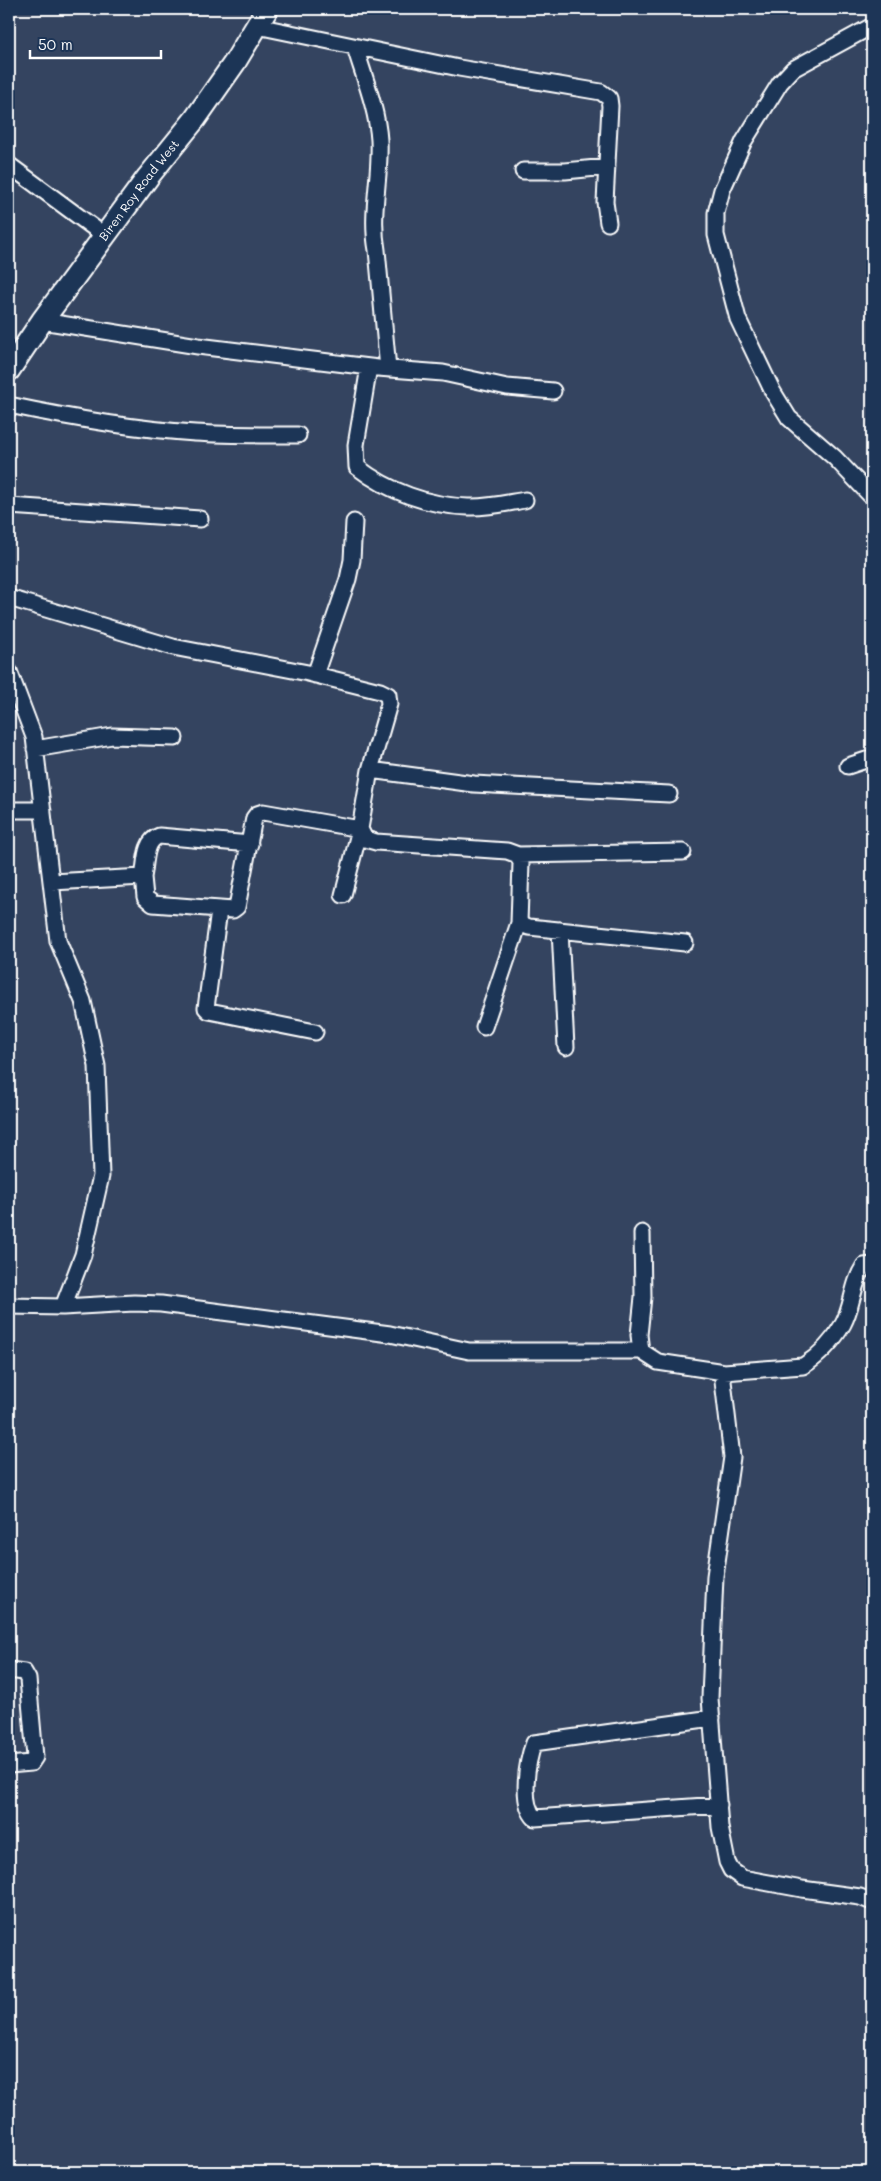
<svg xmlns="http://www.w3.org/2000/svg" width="881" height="2181" font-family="Mali,sans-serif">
<rect width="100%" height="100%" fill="#344460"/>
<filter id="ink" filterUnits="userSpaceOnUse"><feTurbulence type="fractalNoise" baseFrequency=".02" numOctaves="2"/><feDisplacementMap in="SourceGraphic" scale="10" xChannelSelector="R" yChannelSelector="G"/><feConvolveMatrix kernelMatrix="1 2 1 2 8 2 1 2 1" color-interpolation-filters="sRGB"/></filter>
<g filter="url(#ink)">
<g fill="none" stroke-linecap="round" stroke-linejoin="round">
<!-- minor casing -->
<g stroke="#fff" stroke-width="19">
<path id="minor" d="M257 26 459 68 601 92 609 98 610 106 605 202 608 223
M872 26 793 69 780 83 744 141 722 190 716 213V235L738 319 773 392 789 418 835 458 872 497
M355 47C364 77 377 109 379 140 381 177 370 213 377 250L388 369
M9 165 105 236
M523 171H565L607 167
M42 321 198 346 378 368 443 373 507 387 553 391
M369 367 356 445 357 467C388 491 428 506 468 507 487 508 507 503 525 500
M9 405C70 418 132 429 195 433 229 435 264 435 298 435
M9 506 200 519
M9 598 173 647 308 673 380 691 388 695 389 704 370 770 360 829 365 839 376 842 507 851 518 855 521 863 519 923 529 927 685 943
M9 671 34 737 58 941 83 1001 97 1066 101 1176 83 1255 63 1307
M315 675 348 579 352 560 354 522
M35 749 112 736 175 738
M848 766 872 758
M370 770 474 784 669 794
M9 810H43
M518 855 683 852
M143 877 145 897 153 904 233 910 237 907 254 818 257 814 263 812 360 829 343 895
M52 882 143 877C146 864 144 841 159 836L250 844
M219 910 206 1008 209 1011 315 1032
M560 930 566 1047
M484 1027 519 923
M642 1233 643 1297 639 1335 641 1351 658 1362 724 1372
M872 1265 864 1266C852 1284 853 1306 843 1324 834 1340 819 1356 803 1366L724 1372 723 1381 732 1457 715 1576 710 1698 720 1827 727 1862 731 1870 742 1878 802 1889 860 1897 872 1902
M9 1306 63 1307 134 1303 161 1304 390 1334 469 1351H641
M9 1670 24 1672 28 1679 35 1757 31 1763 9 1765
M712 1718 534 1743C527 1761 520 1804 535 1818L719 1805"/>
</g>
<!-- secondary casing -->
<g stroke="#fff" stroke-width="25">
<g id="secondary">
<path id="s1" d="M9 370 42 321 148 177 195 119 235 62 267 9"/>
</g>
</g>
<!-- minor -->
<use href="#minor" stroke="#1d3557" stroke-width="15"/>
<!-- secondary -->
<use href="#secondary" stroke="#1d3557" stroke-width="21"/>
</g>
</g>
<g text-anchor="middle" stroke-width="4" stroke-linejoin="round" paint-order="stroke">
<!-- street labels -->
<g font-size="12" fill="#fff" stroke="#1d3557">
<text dy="4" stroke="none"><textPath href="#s1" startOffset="222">Biren Roy Road West</textPath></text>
</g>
</g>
<!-- margin -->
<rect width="881" height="2181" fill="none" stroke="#1d3557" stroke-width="30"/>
<rect x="15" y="15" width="851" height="2151" fill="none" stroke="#fff" stroke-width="2" filter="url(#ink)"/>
<!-- scale -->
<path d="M30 50v8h131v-8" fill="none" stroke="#ffffff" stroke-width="2.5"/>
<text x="38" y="50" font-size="15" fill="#ffffff" stroke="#1d3557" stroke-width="4" paint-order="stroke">50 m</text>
</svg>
